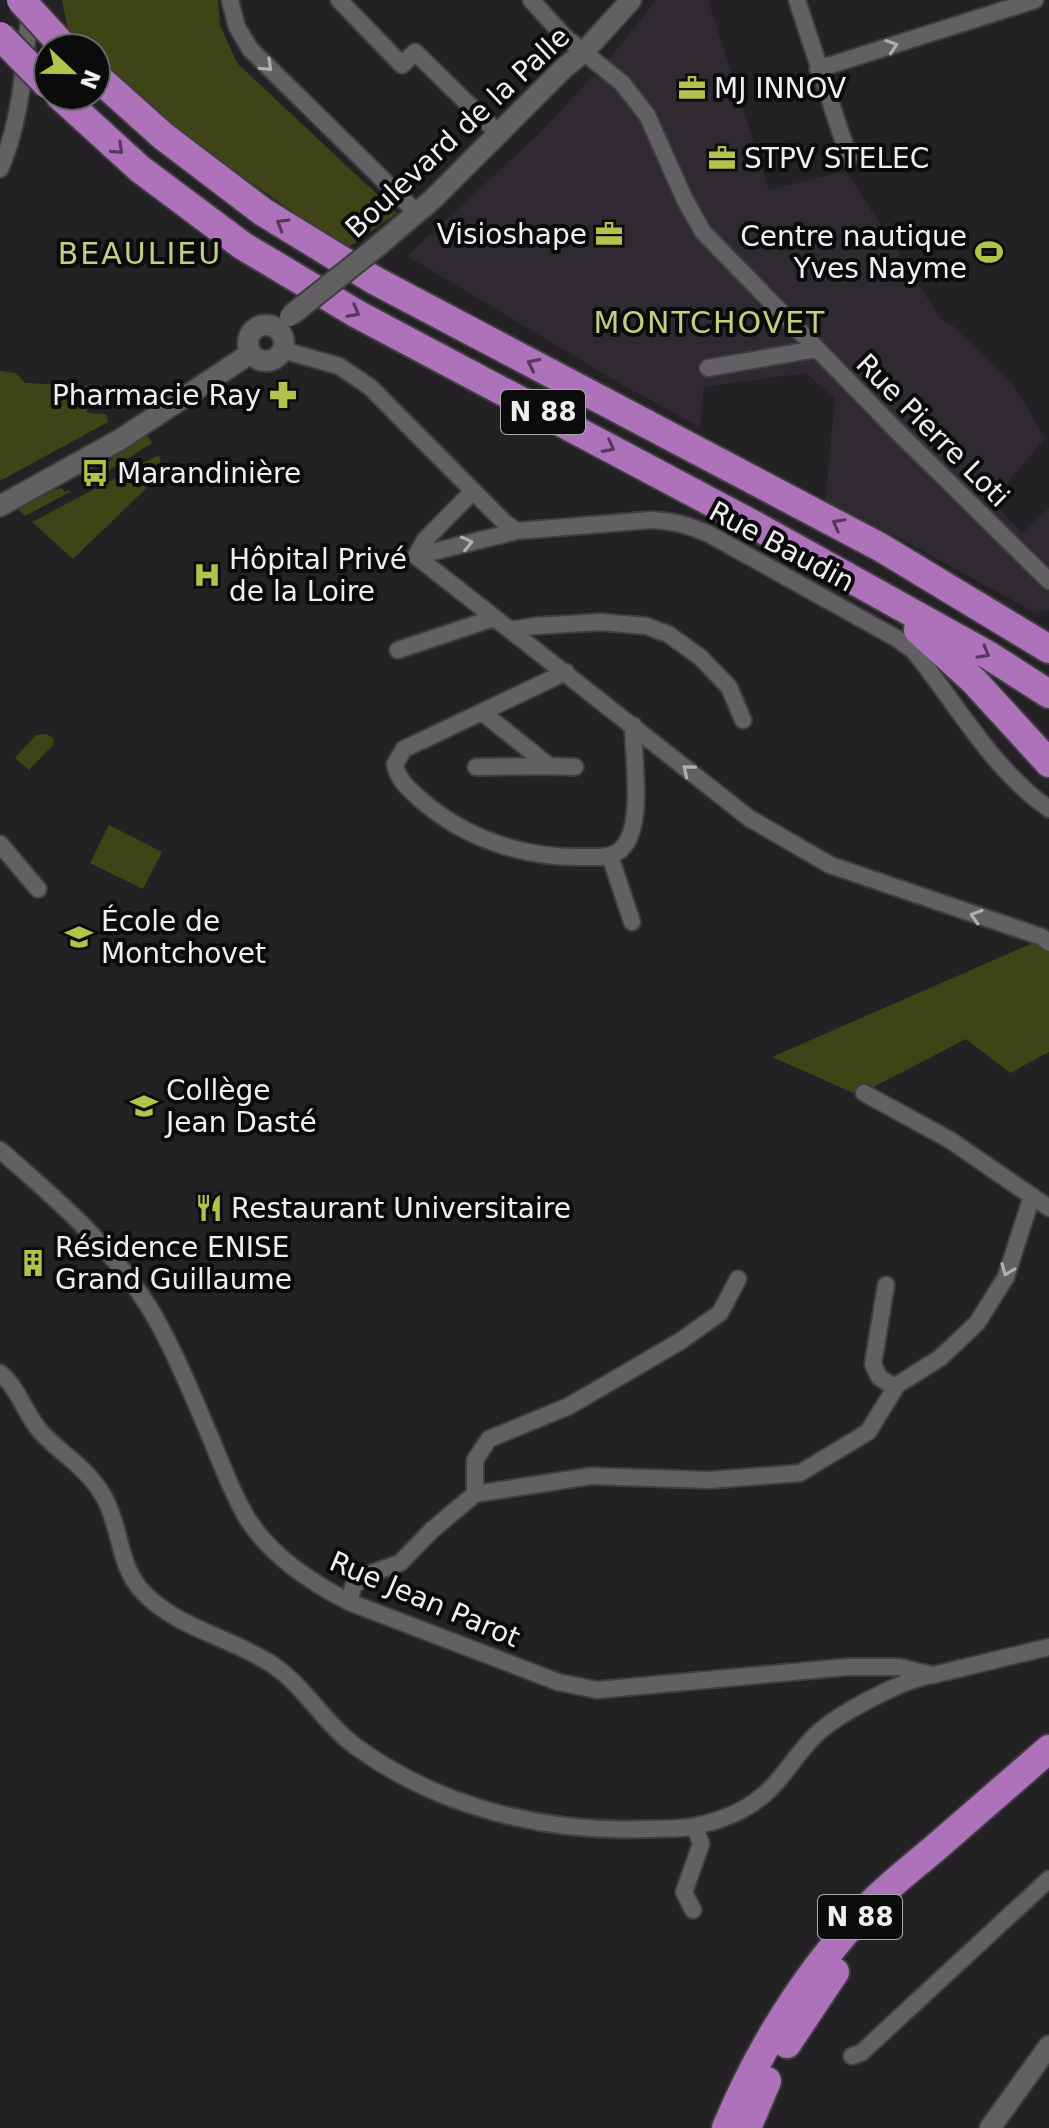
<svg xmlns="http://www.w3.org/2000/svg" width="1049" height="2128" font-family="'DejaVu Sans',sans-serif">
<rect width="100%" height="100%" fill="#242124"/>
<!-- built -->
<path fill="#2f2931" d="M656 0H708L769 190 846 171 940 318 953 326 1014 386 1045 438 992 501 1022 533 1049 508V610L1036 613 892 534 825 503 835 399 806 373 704 387 700 427 626 387 407 256 541 132 614 53Z"/>
<!-- green -->
<path fill="#3e4416" d="M62 0H218L220 25 237 63 397 213 346 249 186 137 96 55V48H88L68 30Z
M0 371 16 373 25 383 88 386 87 413 106 414 108 422 0 481Z
M146 434 152 443 108 471 107 464 121 449Z
M159 455 163 472 73 559 32 522Z
M62 488 65 492 69 490 70 492 25 516 16 507 43 492Z
M47 734 54 739 53 745 29 770 15 758 36 735Z
M109 825 162 852 143 889 90 863Z
M1035 942 1049 950V1052L1010 1073 966 1039 858 1095 772 1057Z"/>
<g fill="none" stroke-linecap="round" stroke-linejoin="round">
<!-- minor casing -->
<g stroke="#3f3d3f" stroke-width="20">
<path id="minor" d="M230 0 237 27 250 49 418 214
M339 0 402 65 415 52 500 135
M531 0 565 37 622 83 647 115 685 200 703 232 897 431 1049 581
M797 0 849 158
M818 69 1035 0
M0 169C22 119 24 63 30 10
M282 350 339 366 370 387 505 523 517 531 651 520C673 521 688 525 709 534L896 638 913 650C957 704 991 768 1049 809
M708 368 816 349
M416 556 749 818 830 865 1042 937 1049 943
M416 556 517 531
M416 556 425 540 473 491
M511 630 535 626 600 622 646 626 668 634 700 657 729 687 743 720
M398 650 494 618
M566 672 404 749 395 764C397 779 409 789 420 799 465 839 524 858 584 857 599 857 614 859 624 846 644 822 633 757 633 725
M482 712 549 766 575 767
M476 767 549 766
M0 844 38 889
M610 856 632 922
M864 1093 950 1140 1049 1208
M0 1150C59 1201 117 1251 156 1319 178 1359 196 1403 214 1446 224 1470 233 1495 247 1518 271 1556 309 1581 349 1602L558 1682 597 1690 847 1667H899L933 1675 1049 1647
M886 1285 873 1364 879 1377 895 1388
M0 1373C19 1389 25 1414 41 1432 63 1456 87 1467 104 1497 121 1527 118 1565 142 1591 177 1629 231 1637 273 1665 305 1687 324 1723 355 1746 438 1807 544 1833 646 1829 664 1828 683 1830 700 1825 726 1819 750 1809 769 1790 788 1772 800 1748 820 1731 842 1712 899 1682 927 1676
M475 1494V1460L489 1439 569 1406 679 1342 720 1313 738 1279
M349 1602 353 1587 363 1576 400 1563 432 1530 475 1494 591 1476 709 1480 800 1473 868 1432 897 1385 940 1358 977 1323 1006 1277 1032 1196
M693 1910 684 1892 701 1844 695 1827
M852 2056 861 2053 1049 1879"/>
</g>
<!-- tertiary casing -->
<g stroke="#3f3d3f" stroke-width="24">
<path id="tertiary" d="M379 245 432 200 564 68 584 52 631 0
M248 343a18 18 0 1 1 36 0a18 18 0 1 1-36 0Z
M0 506 121 439 251 353
M990 2128 1049 2046"/>
</g>
<!-- trunk casing -->
<g stroke="#3f3d3f" stroke-width="32">
<path id="trunk" d="M96 76 163 136 263 212 374 280 880 547 1049 649
M60 96 140 169 243 246 357 314 758 527 988 655 1049 694
M918 630 974 681 1049 763
M787 2044 835 1972
M726 2128C762 2042 810 1967 874 1901 893 1882 914 1866 934 1849 972 1816 1011 1782 1049 1749
M747 2128 767 2081"/>
</g>
<!-- minor -->
<use href="#minor" stroke="#636063" stroke-width="16"/>
<!-- tertiary -->
<use href="#tertiary" stroke="#636063" stroke-width="20"/>
<!-- trunk -->
<use href="#trunk" stroke="#ae72ba" stroke-width="28"/>
<!-- tertiary-bridge casing -->
<g stroke="#3f3d3f" stroke-width="24" stroke-linecap="butt">
<path id="tertiary-bridge" d="M290 316 379 245"/>
</g>
<!-- trunk-bridge casing -->
<g stroke="#3f3d3f" stroke-width="32" stroke-linecap="butt">
<path id="trunk-bridge" d="M21 0 65 48
M0 36 48 85"/>
</g>
<!-- tertiary-bridge -->
<use href="#tertiary-bridge" stroke="#636063" stroke-width="20"/>
<!-- trunk-bridge -->
<use href="#trunk-bridge" stroke="#ae72ba" stroke-width="28"/>
</g>
<!-- one-way arrows -->
<defs><path id="oneway-chevron" d="M-2-3.5L2.5 0L-2 3.5" fill="none" stroke-width="1.6" stroke-linecap="round" stroke-linejoin="round" transform="scale(2)"/></defs>
<g stroke="#b0aeb1">
<use href="#oneway-chevron" transform="translate(892 46) rotate(-18)"/>
<use href="#oneway-chevron" transform="translate(267 66) rotate(44)"/>
<use href="#oneway-chevron" transform="translate(467 543) rotate(-13)"/>
<use href="#oneway-chevron" transform="translate(688 770) rotate(-141)"/>
<use href="#oneway-chevron" transform="translate(976 916) rotate(-163)"/>
<use href="#oneway-chevron" transform="translate(1007 1270) rotate(112)"/>
</g>
<g stroke="#55395a">
<use href="#oneway-chevron" transform="translate(118 149) rotate(43)"/>
<use href="#oneway-chevron" transform="translate(282 224) rotate(-149)"/>
<use href="#oneway-chevron" transform="translate(354 312) rotate(29)"/>
<use href="#oneway-chevron" transform="translate(533 364) rotate(-153)"/>
<use href="#oneway-chevron" transform="translate(609 447) rotate(28)"/>
<use href="#oneway-chevron" transform="translate(838 524) rotate(-151)"/>
<use href="#oneway-chevron" transform="translate(984 653) rotate(30)"/>
</g>
<!-- icons -->
<defs>
<g id="office-bare" transform="scale(2.16)"><path d="M-6-3h4V-5.5h4V-3h4V5H-6ZM-1-4.5V-3h2v-1.5ZM-6 0V1H6V0Z" fill="#b3c24b" stroke="#0c0b0c" stroke-width="2.5" paint-order="stroke"/></g>
<g id="stadium-bare" transform="scale(2.16)"><path d="M0-5a6.5 5 0 1 0 0 10a6.5 5 0 1 0 0-10ZM-3.5-1.8h7v3.6h-7Z" fill="#b3c24b" stroke="#0c0b0c" stroke-width="2.5" paint-order="stroke"/></g>
<g id="pharmacy-bare" transform="scale(2.16)"><path d="M-2-6h4v4h4v4h-4v4h-4v-4h-4v-4h4Z" fill="#b3c24b" stroke="#0c0b0c" stroke-width="2.5" paint-order="stroke"/></g>
<g id="bus-bare" transform="scale(2.16)"><path d="M-5-6H5V4H4V6H2V4H-2V6H-4V4H-5ZM-3.5-4V0h7V-4ZM-3.5 1.2v1.5H-2V1.2ZM2 1.2v1.5H3.5V1.2Z" fill="#b3c24b" stroke="#0c0b0c" stroke-width="2.5" paint-order="stroke"/></g>
<g id="hospital-bare" transform="scale(2.16)"><path d="M-5-5h3v3.5h4V-5h3V5h-3V1.5h-4V5h-3Z" fill="#b3c24b" stroke="#0c0b0c" stroke-width="2.5" paint-order="stroke"/></g>
<g id="school-bare" transform="scale(2.16)"><path d="M0-5L7-2L0 1L-7-2ZM-4 1L0 2.5L4 1V4Q0 6-4 4Z" fill="#b3c24b" stroke="#0c0b0c" stroke-width="2.5" paint-order="stroke"/></g>
<g id="restaurant-bare" transform="scale(2.16)"><path d="M-5-6h1v4h1v-4h1v4h1v-4h1v5L-1.5 .5V6h-2V.5L-5-1ZM5-6V6H3V1.5H1.5Q1.5-4 5-6Z" fill="#b3c24b" stroke="#0c0b0c" stroke-width="2.5" paint-order="stroke"/></g>
<g id="building-bare" transform="scale(2.16)"><path d="M-4-6H4V6H1V3H-1V6H-4ZM-2.5-4.3h1.7v1.8h-1.7ZM.8-4.3h1.7v1.8H.8ZM-2.5-1h1.7V.8h-1.7ZM.8-1h1.7V.8H.8Z" fill="#b3c24b" stroke="#0c0b0c" stroke-width="2.5" paint-order="stroke"/></g>
</defs>
<g fill-rule="evenodd">
<use href="#office-bare" x="692" y="88"/>
<use href="#office-bare" x="722" y="158"/>
<use href="#office-bare" x="609" y="234"/>
<use href="#stadium-bare" x="989" y="252"/>
<use href="#pharmacy-bare" x="283" y="395"/>
<use href="#bus-bare" x="95" y="473"/>
<use href="#hospital-bare" x="207" y="575"/>
<use href="#school-bare" x="79" y="937"/>
<use href="#school-bare" x="144" y="1106"/>
<use href="#restaurant-bare" x="209" y="1208"/>
<use href="#building-bare" x="33" y="1263"/>
</g>
<g text-anchor="middle" stroke-width="8" stroke-linejoin="round" paint-order="stroke">
<!-- shield labels -->
<g fill="#0c0b0c" stroke="#abaaac" stroke-width="2">
<rect x="501" y="390" width="84" height="44" rx="6"/>
<rect x="818" y="1895" width="84" height="44" rx="6"/>
</g>
<g font-size="26" font-weight="bold" fill="#efeef0">
<text x="543" y="421">N 88</text>
<text x="860" y="1926">N 88</text>
</g>
<!-- poi labels -->
<g font-size="28" fill="#efeef0" stroke="#0c0b0c" text-anchor="start">
<text x="714" y="98">MJ INNOV</text>
<text x="744" y="168">STPV STELEC</text>
<text x="587" y="244" text-anchor="end">Visioshape</text>
<text x="967" y="246" text-anchor="end">Centre nautique<tspan x="967" dy="32">Yves Nayme</tspan></text>
<text x="261" y="405" text-anchor="end">Pharmacie Ray</text>
<text x="117" y="483">Marandinière</text>
<text x="229" y="569">Hôpital Privé<tspan x="229" dy="32">de la Loire</tspan></text>
<text x="101" y="931">École de<tspan x="101" dy="32">Montchovet</tspan></text>
<text x="166" y="1100">Collège<tspan x="166" dy="32">Jean Dasté</tspan></text>
<text x="231" y="1218">Restaurant Universitaire</text>
<text x="55" y="1257">Résidence ENISE<tspan x="55" dy="32">Grand Guillaume</tspan></text>
</g>
<!-- street labels -->
<g font-size="28" fill="#efeef0" stroke="#0c0b0c">
<text transform="translate(457 132) rotate(-43)" y="10">Boulevard de la Palle</text>
<text transform="translate(933 430) rotate(45)" y="10">Rue Pierre Loti</text>
<text transform="translate(782 546) rotate(28)" y="10">Rue Baudin</text>
<text transform="translate(425 1599) rotate(23)" y="10">Rue Jean Parot</text>
</g>
<!-- neighbourhood labels -->
<g font-size="30" letter-spacing="2" fill="#c2ce82" stroke="#0c0b0c">
<text x="140" y="264">BEAULIEU</text>
<text x="710" y="333">MONTCHOVET</text>
</g>
</g>
<!-- north arrow -->
<g transform="translate(72 72) rotate(112)"><circle r="38" fill="#0c0b0c" stroke="#676667" stroke-width="2"/>
<path d="M0-6L14 30L0 20L-14 30Z" fill="#b3c24b"/>
<text y="-12" font-size="22" font-weight="bold" text-anchor="middle" fill="#efeef0">N</text>
</g>
</svg>
